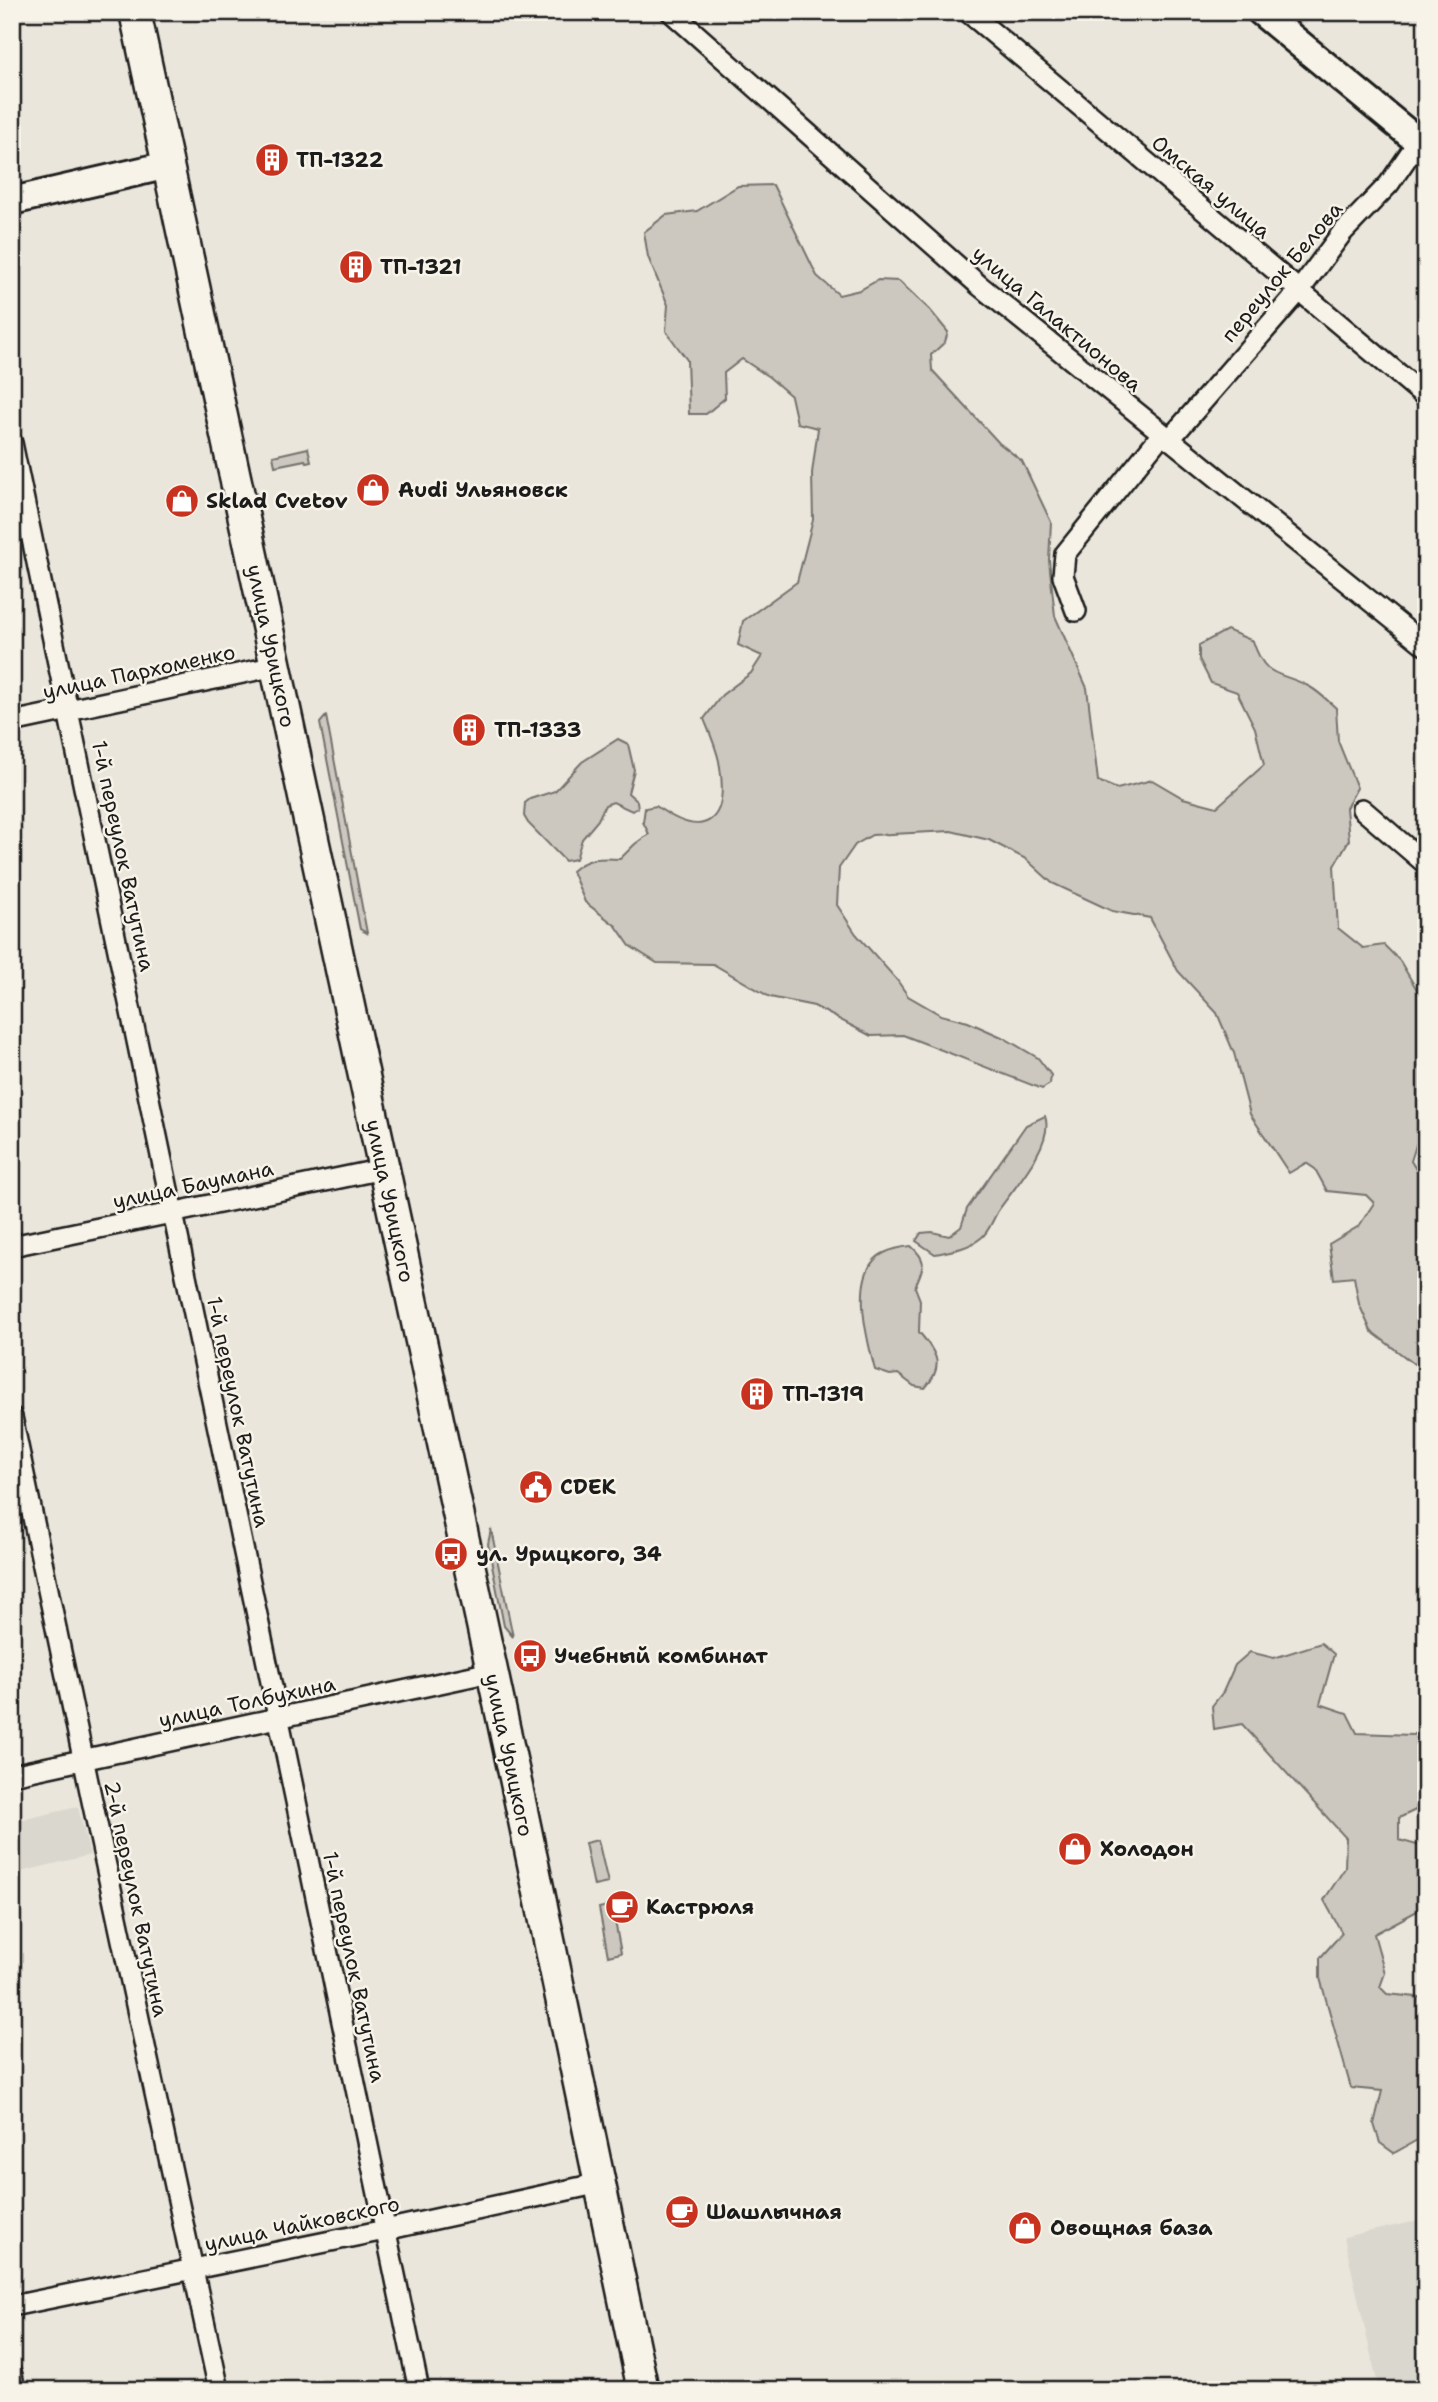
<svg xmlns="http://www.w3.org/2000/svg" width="1438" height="2402" font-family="'Shantell Sans',sans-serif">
<rect width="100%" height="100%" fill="#eae6dc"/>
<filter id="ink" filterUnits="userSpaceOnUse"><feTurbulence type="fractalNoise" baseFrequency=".0143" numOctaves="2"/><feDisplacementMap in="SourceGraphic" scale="14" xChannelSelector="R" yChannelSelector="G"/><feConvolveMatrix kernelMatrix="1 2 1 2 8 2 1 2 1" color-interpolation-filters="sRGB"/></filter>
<g filter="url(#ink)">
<!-- built -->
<path fill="#dad7ce" d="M78 1807 90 1855 12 1874V1822Z
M1426 2219V2390H1379L1344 2237Z"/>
<!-- green -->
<path fill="#ccc8c0" stroke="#74726e" stroke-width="2" d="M773 185 817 276 839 295 860 290 878 280 899 281 930 310 948 332 945 342 931 355 932 370 999 443 1022 461 1051 522 1049 560 1055 616 1087 688 1098 781 1117 789 1152 780 1183 798 1217 807 1264 765 1255 728 1237 692 1211 683 1199 659V645L1227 630 1253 641C1266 681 1279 670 1310 687 1319 692 1328 701 1336 708L1338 741 1357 788 1346 808 1349 840 1334 866 1338 928 1363 948 1384 945 1400 961 1426 1005V1113L1411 1161 1426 1186V1373L1371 1331 1359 1304 1354 1277 1334 1279 1329 1244 1359 1226 1374 1203 1366 1195 1327 1191 1315 1169 1306 1163 1289 1173 1250 1114 1234 1053 1217 1013 1178 971 1150 918 1112 911 1052 883 1026 859 989 840 951 831 872 835 855 845 839 868 837 905 856 934 897 980 908 996 941 1015 968 1022 1004 1038 1038 1058 1051 1075 1050 1084 1042 1089 903 1035 871 1036 814 1006 770 997 713 964 657 963 630 946 616 926 585 902 572 871C587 857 601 858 620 859L635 844 649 834 643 822 645 808 656 806C703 840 729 824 720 767 718 751 710 734 704 719L722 695 751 673 762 656 738 645 743 621 797 582 813 520 812 473 818 428 797 423 791 396 769 377 742 359 724 373 725 398 706 414H689L687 360 666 331 668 305 648 257 644 232 666 215 697 211 738 186Z
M308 448 311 461 306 462 305 460 275 466 273 456Z
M326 716 367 933 360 929 320 723Z
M618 739 628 744 634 770 628 793 637 801 638 808 632 811 613 802 605 805 598 820 582 839 576 859 565 861 528 823 524 816 525 803 530 799 555 791 582 762Z
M1045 1116C1055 1143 1013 1189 998 1211 993 1219 989 1232 981 1238 967 1249 951 1251 935 1254L916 1241 921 1233 932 1232 949 1236 961 1227 967 1209 1026 1125Z
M911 1246C929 1262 923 1267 915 1287L920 1300 919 1332C937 1353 945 1366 925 1388L914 1386 898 1374 890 1375 875 1370C867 1340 848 1270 884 1253 892 1249 902 1247 911 1246Z
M491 1529 513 1637 504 1626 488 1544Z
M1321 1643 1334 1654 1320 1704 1347 1713 1357 1733 1413 1735 1426 1723V1805L1399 1818V1840L1424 1847C1429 1868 1423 1889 1419 1910L1374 1934 1385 1973 1380 1987 1387 1994 1426 1998V2135L1394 2153 1380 2143 1374 2124 1382 2091 1351 2088 1320 1978V1958L1342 1933 1324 1900 1345 1868 1346 1838 1242 1724 1214 1729 1212 1706 1223 1692 1235 1665 1250 1652 1274 1658Z
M598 1840 608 1883 594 1886 585 1843Z
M612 1905 621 1953 608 1956 599 1908Z"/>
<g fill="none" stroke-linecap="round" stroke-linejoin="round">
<!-- street casing -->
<g stroke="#1c1c1c" stroke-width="24">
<path id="street" d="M671 12 980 286 1426 646
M968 12 1426 397
M1169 440 1299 291 1342 233 1389 184 1426 130
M12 443 419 2390
M1076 611 1063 576 1065 554 1162 434
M12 722 276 666
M1362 809 1426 864
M12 1246 383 1169
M12 1417 91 1796 219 2390
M12 1775 491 1672
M12 2306 385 2230 600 2183
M12 2375 15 2390"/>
</g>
<!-- secondary casing -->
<g stroke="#1c1c1c" stroke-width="32">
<path id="secondary" d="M1261 12 1426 148
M12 201 168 165"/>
</g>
<!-- primary casing -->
<g stroke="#1c1c1c" stroke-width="35">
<path id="primary" d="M135 12 517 1787 643 2390"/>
</g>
<!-- street -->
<use href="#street" stroke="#f7f3e8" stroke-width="19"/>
<!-- secondary -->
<use href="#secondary" stroke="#f7f3e8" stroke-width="26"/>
<!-- primary -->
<use href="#primary" stroke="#f7f3e8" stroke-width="30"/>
</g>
</g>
<!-- icons -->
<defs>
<g id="building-disc" transform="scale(1.75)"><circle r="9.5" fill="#c8321e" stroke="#f7f3e8"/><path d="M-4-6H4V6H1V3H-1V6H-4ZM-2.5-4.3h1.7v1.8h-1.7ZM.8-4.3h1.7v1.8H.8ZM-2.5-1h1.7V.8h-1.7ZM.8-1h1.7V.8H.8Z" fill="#fff"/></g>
<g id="shop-disc" transform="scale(1.75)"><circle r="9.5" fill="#c8321e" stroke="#f7f3e8"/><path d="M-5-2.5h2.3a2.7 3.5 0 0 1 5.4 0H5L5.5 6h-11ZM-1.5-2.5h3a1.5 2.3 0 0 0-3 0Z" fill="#fff"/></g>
<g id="civic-disc" transform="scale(1.75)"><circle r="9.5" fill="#c8321e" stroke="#f7f3e8"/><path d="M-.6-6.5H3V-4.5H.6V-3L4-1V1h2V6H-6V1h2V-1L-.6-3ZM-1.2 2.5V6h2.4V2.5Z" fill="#fff"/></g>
<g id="bus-disc" transform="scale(1.75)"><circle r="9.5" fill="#c8321e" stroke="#f7f3e8"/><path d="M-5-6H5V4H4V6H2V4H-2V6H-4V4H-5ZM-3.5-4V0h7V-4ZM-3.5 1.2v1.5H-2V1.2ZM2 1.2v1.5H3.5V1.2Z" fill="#fff"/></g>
<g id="cafe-disc" transform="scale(1.75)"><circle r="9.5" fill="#c8321e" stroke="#f7f3e8"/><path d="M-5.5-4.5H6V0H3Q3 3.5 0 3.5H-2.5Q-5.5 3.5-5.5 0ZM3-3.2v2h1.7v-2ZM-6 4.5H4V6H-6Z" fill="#fff"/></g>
</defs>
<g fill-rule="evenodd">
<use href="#building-disc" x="272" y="160"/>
<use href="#building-disc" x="356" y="267"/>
<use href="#shop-disc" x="373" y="490"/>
<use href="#shop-disc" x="182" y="501"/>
<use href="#building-disc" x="469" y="730"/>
<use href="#building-disc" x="757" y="1394"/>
<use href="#civic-disc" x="536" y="1487"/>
<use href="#bus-disc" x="451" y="1554"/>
<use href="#bus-disc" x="530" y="1656"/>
<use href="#shop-disc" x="1075" y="1849"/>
<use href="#cafe-disc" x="622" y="1907"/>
<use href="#cafe-disc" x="682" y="2212"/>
<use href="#shop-disc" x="1025" y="2228"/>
</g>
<g text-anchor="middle" stroke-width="5" stroke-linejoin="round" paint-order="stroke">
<!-- poi labels -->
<g font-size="21" font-weight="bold" fill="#1c1c1c" stroke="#f7f3e8" text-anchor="start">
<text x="296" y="167">ТП-1322</text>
<text x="380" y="274">ТП-1321</text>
<text x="398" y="497">Audi Ульяновск</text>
<text x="206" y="508">Sklad Cvetov</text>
<text x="494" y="737">ТП-1333</text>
<text x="782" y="1401">ТП-1319</text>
<text x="560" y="1494">CDEK</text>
<text x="476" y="1561">ул. Урицкого, 34</text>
<text x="554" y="1663">Учебный комбинат</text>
<text x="1100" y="1856">Холодон</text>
<text x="646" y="1914">Кастрюля</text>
<text x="706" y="2219">Шашлычная</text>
<text x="1050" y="2235">Овощная база</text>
</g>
<!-- street labels -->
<g font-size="21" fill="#1c1c1c" stroke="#f7f3e8">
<text transform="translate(1211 187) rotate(40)" y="7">Омская улица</text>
<text transform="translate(1282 272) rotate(-50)" y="7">переулок Белова</text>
<text transform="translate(1057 319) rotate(40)" y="7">улица Галактионова</text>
<text transform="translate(271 646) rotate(78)" y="7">улица Урицкого</text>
<text transform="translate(139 672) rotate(-12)" y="7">улица Пархоменко</text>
<text transform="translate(123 856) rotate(78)" y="7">1-й переулок Ватутина</text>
<text transform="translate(193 1185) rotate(-12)" y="7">улица Баумана</text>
<text transform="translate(390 1201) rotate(78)" y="7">улица Урицкого</text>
<text transform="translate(238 1412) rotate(78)" y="7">1-й переулок Ватутина</text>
<text transform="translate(247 1702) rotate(-12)" y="7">улица Толбухина</text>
<text transform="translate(509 1755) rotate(78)" y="7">улица Урицкого</text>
<text transform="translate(136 1899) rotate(78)" y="7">2-й переулок Ватутина</text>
<text transform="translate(354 1967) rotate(78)" y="7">1-й переулок Ватутина</text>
<text transform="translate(302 2224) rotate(-12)" y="7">улица Чайковского</text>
</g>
</g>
<!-- margin -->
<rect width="1438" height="2402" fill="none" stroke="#f7f3e8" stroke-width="42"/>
<rect x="21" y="21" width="1396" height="2360" fill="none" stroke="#1c1c1c" stroke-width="2.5" filter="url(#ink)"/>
</svg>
